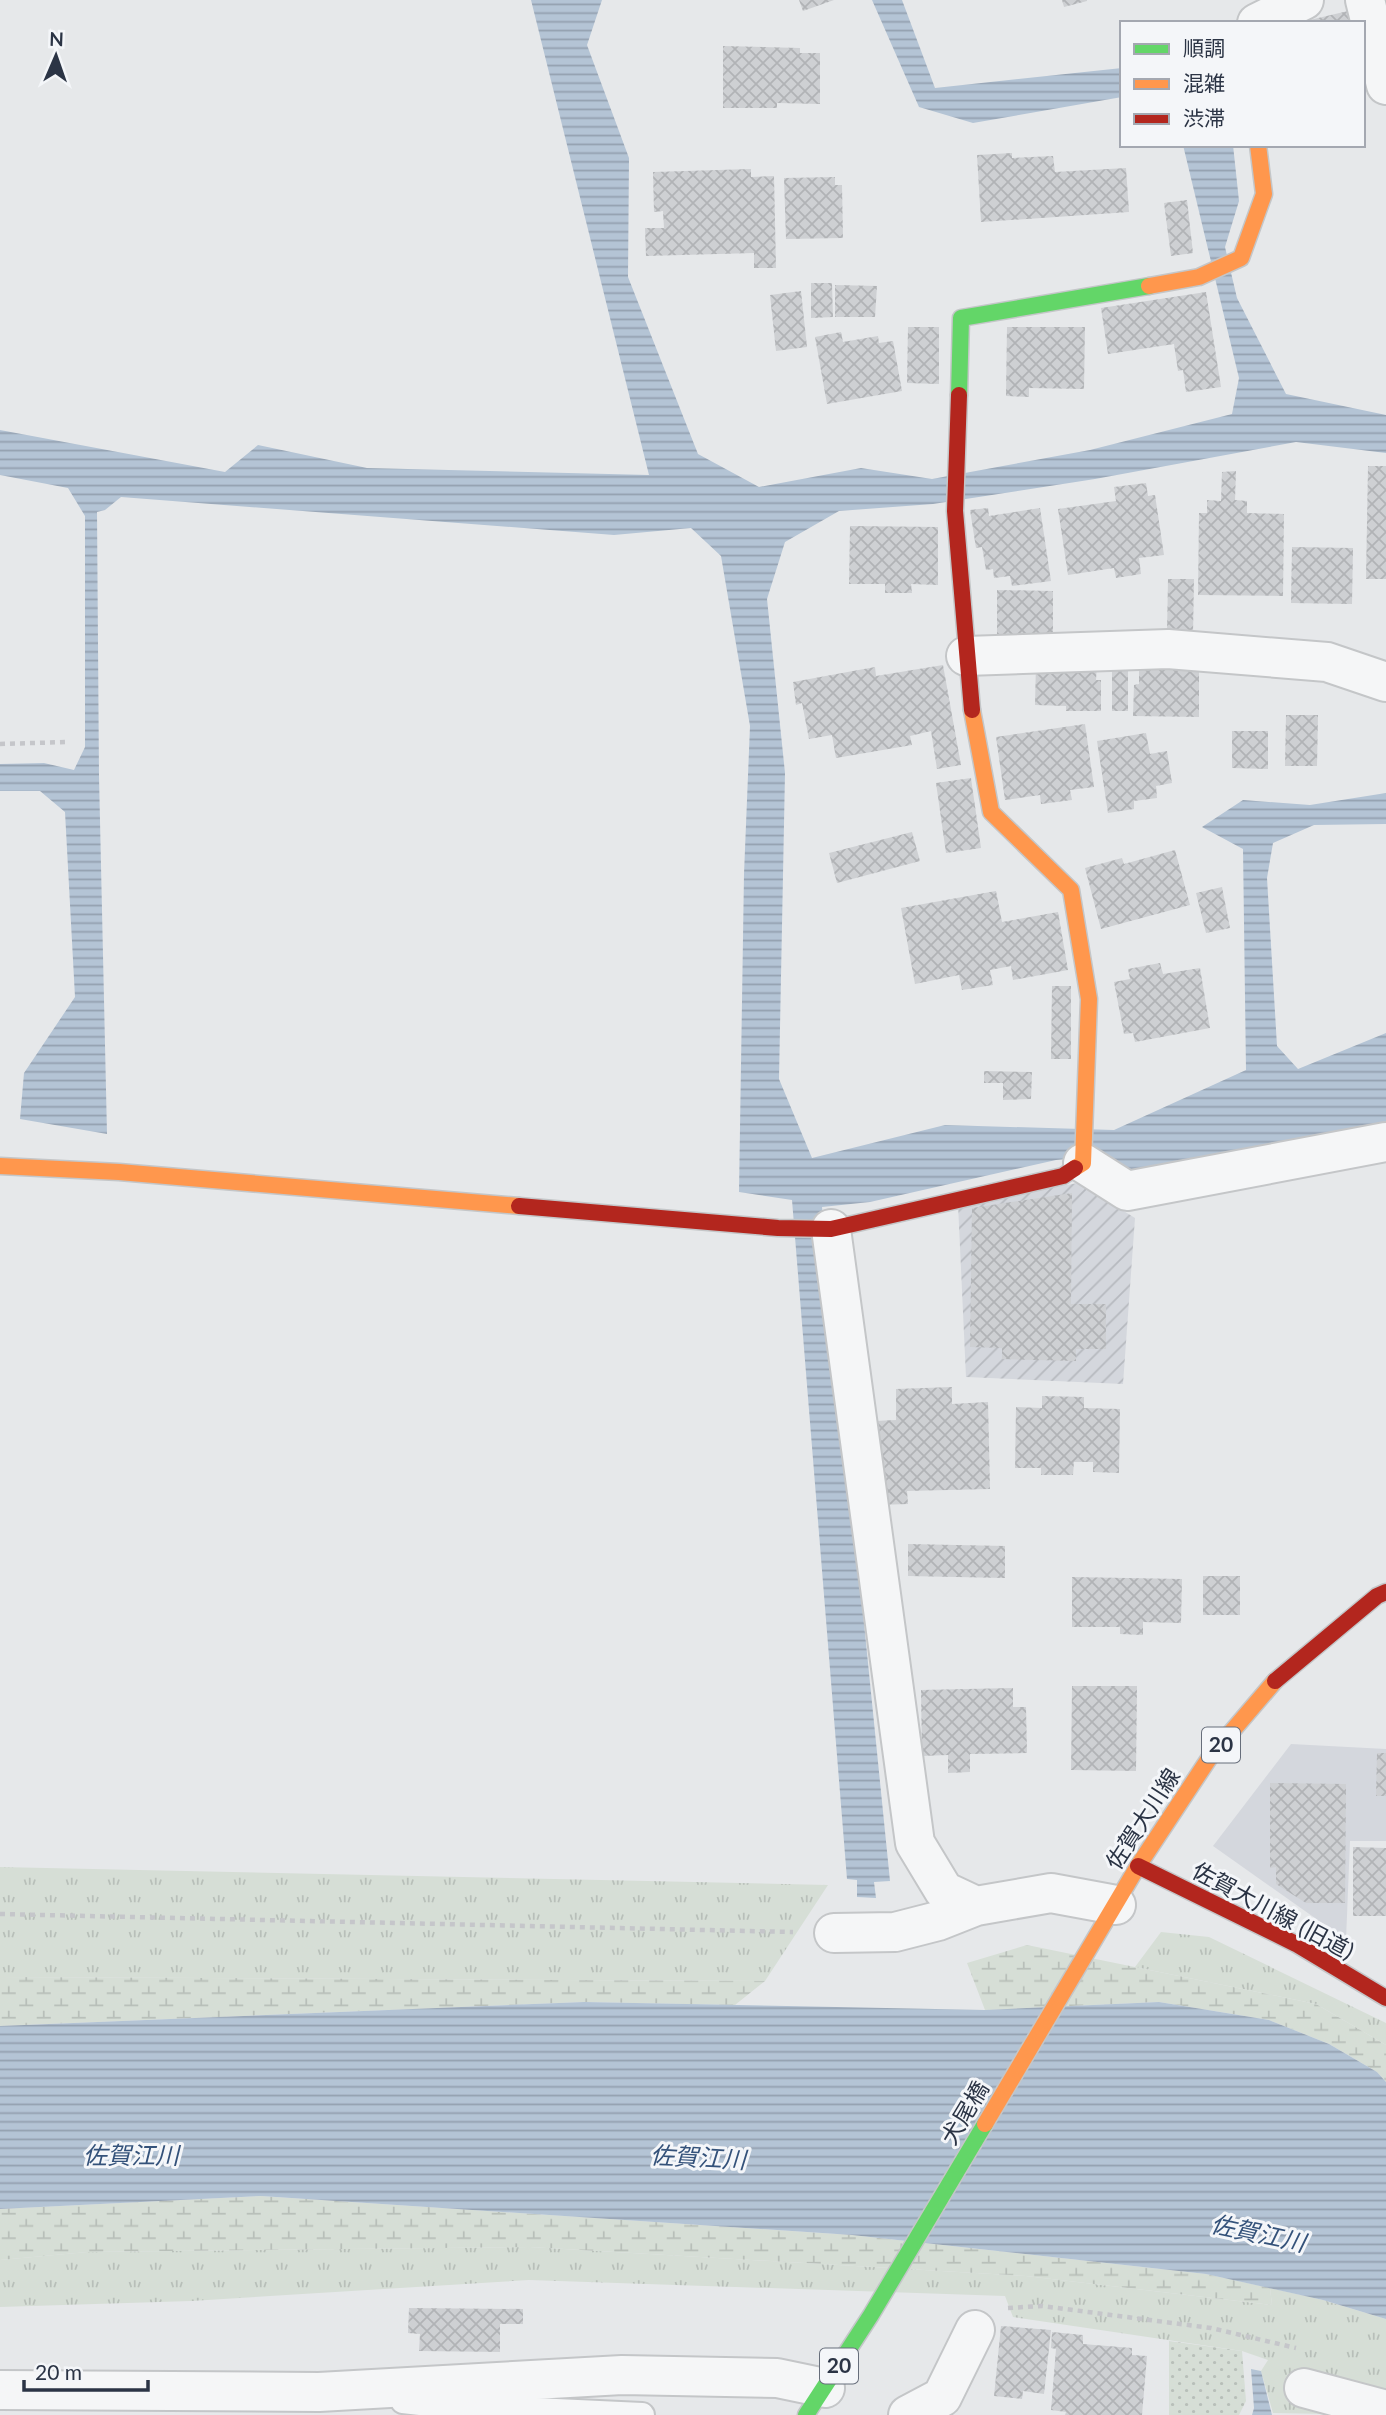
<svg xmlns="http://www.w3.org/2000/svg" width="1386" height="2415" font-family="Lato,'Noto Sans JP',sans-serif">
<defs>
<pattern id="industrial-furrows" width="10" height="10" patternUnits="userSpaceOnUse" patternTransform="scale(1.75)"><rect width="10" height="10" fill="#d4d7dd"/><path d="M-1 1l2-2M0 10L10 0M9 11l2-2" fill="none" stroke="#b6b9bf"/></pattern>
<pattern id="grass-tufts" width="24" height="20" patternUnits="userSpaceOnUse" patternTransform="scale(1.75)"><rect width="24" height="20" fill="#d6ded6"/><path d="M3 7l-1-3M5 7V3M7 7l1-3M15 17l-1-3M17 17v-4M19 17l1-3" fill="none" stroke="#b8bfb9"/></pattern>
<pattern id="wetland-marsh" width="20" height="14" patternUnits="userSpaceOnUse" patternTransform="scale(1.75)"><rect width="20" height="14" fill="#d6ded6"/><path d="M1 5h8M5 5V1M11 12h8M15 12V8" fill="none" stroke="#b8bfb9"/></pattern>
<pattern id="garden-dots" width="8" height="8" patternUnits="userSpaceOnUse" patternTransform="scale(1.75)"><rect width="8" height="8" fill="#d6ded6"/><path d="M2 2h.1M6 6h.1" fill="none" stroke="#b8bfb9" stroke-width="1.8" stroke-linecap="round"/></pattern>
<pattern id="water-rules" width="6" height="5" patternUnits="userSpaceOnUse" patternTransform="scale(1.75)"><rect width="6" height="5" fill="#b4c4d5"/><path d="M0 2.5h6" fill="none" stroke="#93a0af"/></pattern>
<pattern id="building-cross-hatch" width="8" height="8" patternUnits="userSpaceOnUse" patternTransform="scale(1.75)"><rect width="8" height="8" fill="#ced0d3"/><path d="M0 0l8 8M0 8l8-8" fill="none" stroke="#b1b3b6"/></pattern>
</defs>
<rect width="100%" height="100%" fill="#e6e8ea"/>
<!-- built -->
<path fill="#d4d7dd" d="M1291 1744 1386 1749V1841H1350L1346 1940 1213 1846Z"/>
<!-- industrial -->
<path fill="url(#industrial-furrows)" d="M1078 1183 1135 1218 1123 1384 966 1377 958 1204Z"/>
<!-- grass -->
<path fill="url(#grass-tufts)" d="M0 1867 828 1885 765 1981 0 1977Z
M1161 1932 1209 1937 1386 2023V2045L1316 2004 1135 1967Z
M530 2247 1026 2276 1272 2305 1270 2288 1323 2300 1386 2319V2415L1273 2413 1261 2371 1268 2360 1242 2351 1013 2317 1005 2296 529 2280 191 2301 0 2307V2260L87 2252Z"/>
<!-- wetland -->
<path fill="url(#wetland-marsh)" d="M1027 1945 1316 2004 1386 2045V2082L1377 2072 1329 2044 1269 2020 1159 2002 985 2010 967 1963Z
M0 1977 765 1981 735 2005 584 2002 0 2026Z
M261 2196 852 2235 1206 2274 1270 2288 1272 2305 1026 2276 530 2247 88 2252 0 2260V2209Z"/>
<!-- garden -->
<path fill="url(#garden-dots)" d="M1169 2341 1242 2351 1246 2401 1239 2415H1169Z"/>
<!-- water -->
<path fill="url(#water-rules)" d="M531 0H602L587 45 629 158 628 277 698 454 759 487 861 468 932 479 1090 450 1232 414 1239 378 1183 145H1233L1239 201 1225 247 1237 298 1286 394 1386 415V453L1296 442 1095 479 933 504 839 511 785 542 767 599 785 773 779 1079 812 1158 945 1125 1114 1130 1246 1070 1243 849 1202 827 1243 800 1310 805 1386 793V824L1314 825 1273 843 1267 878 1277 1046 1298 1069 1386 1033V1122L1319 1137 1123 1172 1109 1155 1056 1160 870 1202 822 1207 890 1881 874 1882 876 1898 857 1897V1880L847 1879 792 1200 739 1192 744 874 750 726 721 556 691 528 614 535 121 497 105 510 97 512 99 776 107 1134 20 1119 24 1073 75 997 65 812 40 791H0V764L44 763 74 770 85 747V516L68 488 0 475V430L225 472 258 445 367 468 649 475Z
M872 0H902L935 88 1122 68V97L973 123 919 107Z
M584 2002 985 2010 1159 2002 1269 2020 1329 2044 1377 2072 1386 2082V2319L1323 2300 1206 2274 852 2235 261 2196 0 2209V2026Z
M1251 2369 1261 2371 1272 2415H1252L1254 2408Z"/>
<!-- building -->
<path fill="url(#building-cross-hatch)" d="M799 0H834L803 11Z
M1062 0H1087V1L1064 7Z
M1348 11 1351 23H1301V22Z
M723 46 800 48V53H820V104L777 103V108H723Z
M1012 153V158L1053 156 1055 172 1126 168 1129 212 981 222 977 155Z
M751 169V177L774 176 776 268H754V253L646 256 645 228H664L663 211 654 212 653 172Z
M835 177V185H842L843 238 786 239 784 178Z
M1187 200 1193 253 1171 256 1164 203Z
M811 283H832L833 317 811 318Z
M835 285 877 286 875 317H835Z
M801 291 807 347 776 351 770 295Z
M1206 292 1221 387 1186 392 1183 370 1178 371 1174 344 1108 354 1101 308Z
M908 327H939V384L907 383Z
M1007 327H1085L1084 389 1029 388V397L1006 396Z
M841 332 843 342 878 336 879 343 893 341 902 391 827 404 815 337Z
M1368 466H1386V579H1366Z
M1236 471 1235 500 1247 501V513L1284 514 1283 596 1198 595 1199 513H1207V500L1221 501 1222 472Z
M1146 483 1148 496 1155 495 1164 555 1139 558 1141 574 1116 578 1114 568 1068 575 1058 509 1116 501 1114 487Z
M988 508 989 516 1040 508 1051 581 1012 586 1010 576 994 578 993 569 986 570 982 547 976 548 970 510Z
M850 526 938 527V585L911 584 912 593H885V584H849Z
M1292 547 1353 548 1352 604 1291 603Z
M1168 579H1194L1193 634 1167 633Z
M997 590 1053 591V639L997 638Z
M1036 663 1097 664 1096 680H1101V711H1066V706L1035 705Z
M1139 664 1199 665V717L1133 716 1134 685 1139 684Z
M943 665 961 765 937 769 931 731 910 736 912 745 836 758 832 735 809 739 802 703 796 705 793 682 875 667 876 676Z
M1112 668H1128V711H1112Z
M1286 715H1318L1317 766H1285Z
M1085 724 1094 787 1070 790 1072 800 1041 804 1040 795 1005 800 996 737Z
M1232 731H1268V769L1232 768Z
M1146 733 1150 754 1167 751 1172 783 1156 786 1157 798 1134 801V809L1108 813 1097 741Z
M971 778 981 848 946 853 936 783Z
M912 832 920 861 837 883 829 853Z
M1175 850 1190 905 1101 929 1085 868 1122 858 1124 864Z
M1222 887 1230 928 1206 933 1196 893Z
M996 891 1002 922 1058 912 1068 970 1013 980 1011 966 990 970 993 985 962 990 959 975 915 984 901 908Z
M1160 963 1163 974 1200 968 1210 1028 1135 1042 1133 1033 1124 1034 1114 982 1130 979 1128 969Z
M1052 986H1071V1059H1051Z
M984 1071 1032 1072 1031 1099 1003 1100V1083H984Z
M1072 1193 1071 1304H1106V1349H1076V1361L1002 1359V1348L970 1347 972 1208Z
M952 1387V1404L988 1402 990 1489 907 1491 908 1504 878 1505 875 1421 896 1420V1389Z
M1042 1396 1084 1397V1408L1120 1409 1119 1473 1093 1472V1462H1074L1073 1475H1041V1468H1015L1016 1407 1042 1408Z
M908 1544 1005 1546V1578L908 1576Z
M1203 1576H1240V1615H1203Z
M1072 1577 1182 1579 1181 1623 1143 1622V1635L1120 1634V1627H1072Z
M1072 1686H1137L1136 1771 1071 1770Z
M1013 1688V1707H1026L1027 1753 970 1754V1772L948 1773V1755L922 1756 921 1690Z
M1377 1753H1386V1796H1376Z
M1270 1783 1346 1784 1345 1903H1306L1276 1884V1867L1270 1868Z
M1353 1847 1386 1848V1916H1353Z
M409 2308 523 2309V2324H500V2352L419 2351 420 2334 408 2333Z
M1001 2326 1051 2330 1044 2394 1023 2391 1022 2399 994 2396Z
M1052 2332 1083 2335V2344L1132 2348V2355L1147 2356 1142 2415H1065L1066 2412 1051 2410 1056 2349 1051 2348Z"/>
<g fill="none" stroke-linecap="round" stroke-linejoin="round">
<!-- lane casing -->
<g stroke="#c4c6c8" stroke-width="28">
<path id="lane" d="M403 2401 445 2406 642 2415"/>
</g>
<!-- street casing -->
<g stroke="#c4c6c8" stroke-width="42">
<path id="street" d="M1365 0 1386 85
M1257 23 1304 0
M966 656 1168 649 1327 662 1386 682
M1083 1163 1127 1191 1386 1142
M831 1229 915 1843 944 1891 976 1906
M834 1933 895 1932 938 1921 976 1906 1051 1893 1116 1905
M1304 2388 1386 2410
M0 2390 319 2392 622 2375 777 2378 825 2388
M908 2415 942 2397 975 2330"/>
</g>
<!-- fast casing -->
<g stroke="#c4c6c8" stroke-width="19">
<path id="fast" d="M959 395 961 318 1149 286
M806 2415 871 2315 985 2124"/>
</g>
<!-- slow casing -->
<g stroke="#c4c6c8" stroke-width="19">
<path id="slow" d="M1149 286 1199 277 1241 258 1264 194 1258 145
M972 710 991 812 1071 890 1089 999 1083 1163 1075 1168
M0 1166 119 1172 519 1206
M985 2124 1138 1866 1210 1757 1275 1681"/>
</g>
<!-- jam casing -->
<g stroke="#c4c6c8" stroke-width="19">
<path id="jam" d="M959 395 955 511 972 710
M519 1206 778 1228 831 1229 1063 1176 1075 1168
M1275 1681 1377 1596 1386 1592
M1138 1866 1296 1944 1386 1998"/>
</g>
<!-- path -->
<path stroke="#c5c6ca" stroke-width="4.5" stroke-dasharray="5 5" stroke-linecap="butt" d="M0 744 67 742
M0 1914 793 1932
M1008 2308 1042 2306 1211 2328 1296 2348"/>
<!-- lane -->
<use href="#lane" stroke="#f5f6f7" stroke-width="24"/>
<!-- street -->
<use href="#street" stroke="#f5f6f7" stroke-width="38"/>
<!-- fast -->
<use href="#fast" stroke="#63d668" stroke-width="16"/>
<!-- slow -->
<use href="#slow" stroke="#ff974d" stroke-width="16"/>
<!-- jam -->
<use href="#jam" stroke="#b3261e" stroke-width="16"/>
</g>
<g text-anchor="middle" stroke-width="6" stroke-linejoin="round" paint-order="stroke">
<!-- shield labels -->
<g fill="#f4f6f9" stroke="#676e7b" stroke-width="2">
<rect x="1202" y="1727.5" width="38" height="35" rx="5"/>
<rect x="820" y="2348.5" width="38" height="35" rx="5"/>
</g>
<g font-size="21" font-weight="bold" fill="#2b3445">
<text x="1221" y="1752">20</text>
<text x="839" y="2373">20</text>
</g>
<!-- street labels -->
<g font-size="23" fill="#2b3445" stroke="#f4f6f9">
<text transform="translate(1143 1819) rotate(-57)" y="8">佐賀大川線</text>
<text transform="translate(1273 1911) rotate(28)" y="8">佐賀大川線 (旧道)</text>
<text transform="translate(965 2113) rotate(-59)" y="8">犬尾橋</text>
</g>
<!-- water labels -->
<g font-size="24" font-style="italic" fill="#34527a" stroke="#f4f6f9">
<text x="131" y="2164">佐賀江川</text>
<text transform="translate(698 2158) rotate(3)" y="8">佐賀江川</text>
<text transform="translate(1258 2234) rotate(12)" y="8">佐賀江川</text>
</g>
</g>
<!-- legend -->
<rect x="1120" y="21" width="245" height="126" fill="#f4f6f9" stroke="#a4a8b1" stroke-width="2"/>
<rect x="1134" y="44" width="35" height="10" fill="#63d668" stroke="#a4a8b1" stroke-width="2"/>
<text x="1183" y="56" font-size="21" fill="#2b3445">順調</text>
<rect x="1134" y="79" width="35" height="10" fill="#ff974d" stroke="#a4a8b1" stroke-width="2"/>
<text x="1183" y="91" font-size="21" fill="#2b3445">混雑</text>
<rect x="1134" y="114" width="35" height="10" fill="#b3261e" stroke="#a4a8b1" stroke-width="2"/>
<text x="1183" y="126" font-size="21" fill="#2b3445">渋滞</text>
<!-- north arrow -->
<g transform="translate(56 56) rotate(2)" stroke="#f4f6f9" stroke-width="5" paint-order="stroke">
<path d="M0-5L12 26L0 18L-12 26Z" fill="#2b3445"/>
<text y="-10" font-size="19" font-weight="bold" text-anchor="middle" fill="#2b3445">N</text>
</g>
<!-- scale -->
<path d="M24 2380v10h124v-10" fill="none" stroke="#2b3445" stroke-width="3.5"/>
<text x="35" y="2380" font-size="21" fill="#2b3445" stroke="#f4f6f9" stroke-width="5" paint-order="stroke">20 m</text>
</svg>
